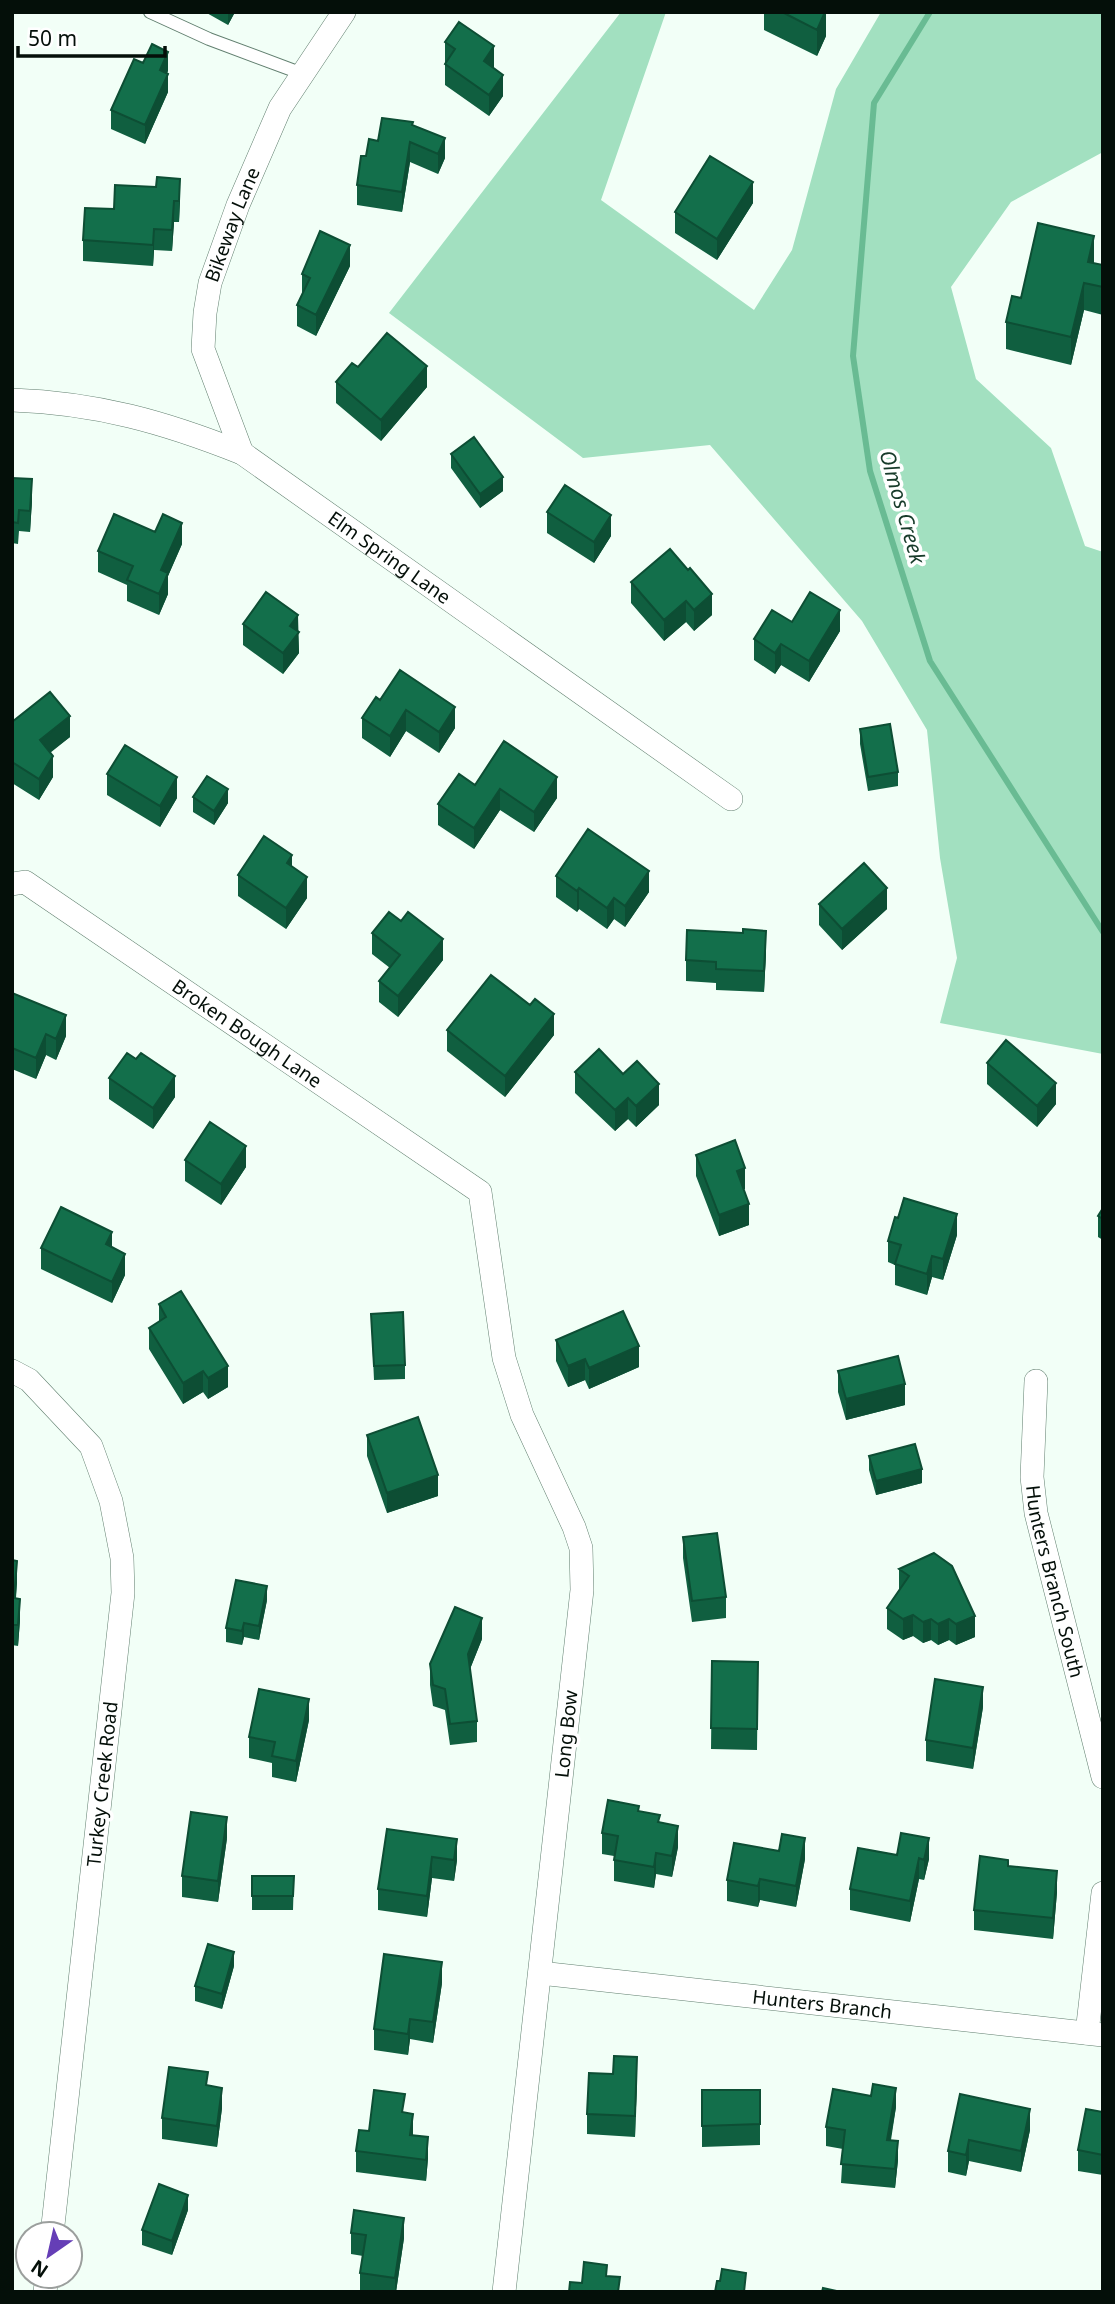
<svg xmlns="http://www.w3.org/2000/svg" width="1115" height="2304" font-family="'Noto Sans',sans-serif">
<rect width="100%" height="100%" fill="#f2fff7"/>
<!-- green -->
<path fill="#a2e0c0" d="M621 12H666L601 200 754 310 792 250 836 89 881 12H1103V152L1011 202 951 287 976 379 1051 448 1085 546 1103 552V1054L940 1023 957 958 940 858 927 730 862 621 710 445 583 458 389 313Z"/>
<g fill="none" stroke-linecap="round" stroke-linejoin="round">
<!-- stream -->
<path stroke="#69bb93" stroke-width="6" d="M930 12 874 103 853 356 870 471 930 661 1103 932"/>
<!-- service casing -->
<g stroke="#617f6f" stroke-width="14">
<path id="service" d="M150 12 209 39 303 74"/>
</g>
<!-- minor casing -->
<g stroke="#617f6f" stroke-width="24">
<g id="minor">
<path id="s1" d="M12 400C97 403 164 422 242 453L731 799"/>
<path id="s2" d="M242 453 203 349 205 313 210 283 238 205 280 108 344 12"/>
<path id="s3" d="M12 884 25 882 480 1192 504 1358 522 1415 574 1527 581 1548 582 1590 504 2292"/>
<path d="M12 1371 29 1380 91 1446 111 1501 122 1558 123 1593 52 2234"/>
<path id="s4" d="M1036 1381 1032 1477 1036 1513 1103 1777"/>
<path id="s5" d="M540 1973 1103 2035"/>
<path d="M1087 2033 1103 1893"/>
<path d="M45 2292 47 2276"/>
</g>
</g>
<!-- service -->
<use href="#service" stroke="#fff" stroke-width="12"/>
<!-- minor -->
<use href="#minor" stroke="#fff" stroke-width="23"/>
</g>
<!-- wall -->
<path fill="#105f40" d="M205 12H235L228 25Z
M764 12H826V36L817 56 764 30Z
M445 42 494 67V68L503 96 489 116 445 85Z
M168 71 167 73 168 92 145 144 111 129V110Z
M413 125 445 158 438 174 410 162 402 212 357 205V185L366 156 378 141Z
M180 200 179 222H174L172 251 154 250 153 266 83 261V240L114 209Z
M753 203 717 260 675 233V212Z
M1094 263 1103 287V315L1084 310 1071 365 1006 349V322L1021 298Z
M350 266 316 336 297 326V305L302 295V274Z
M358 367 427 387 381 441 336 403V382Z
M451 454 503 491 480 508 451 468Z
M12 478 32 500 30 532 19 531 18 544 12 543Z
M547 512 611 536 594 563 547 533Z
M182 544 168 576V594L159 615 127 601V585L98 572V551Z
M670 549 712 615 694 631 686 622 664 641 631 603V582Z
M792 622 840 631 809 682 781 665 775 674 754 660V639Z
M243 624 298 631 299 653 283 674 243 645Z
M380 700 455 728 439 753 406 731 390 757 362 738V718Z
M12 722 70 737 50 752 53 777 39 800 12 783Z
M860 729 898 772V786L868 791 860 744Z
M107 774 177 798 160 827 107 795Z
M475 785 557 798 534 832 500 810 474 849 438 825V804Z
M193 797 228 803 214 825 193 812Z
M292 866 307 898 286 929 238 896V875Z
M556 876 649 892 625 927 614 919 607 929 579 909 577 912 556 897Z
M819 904 887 909 842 950 819 925Z
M401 921 443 960 398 1017 379 1002V981L390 968 372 954V933Z
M766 952 764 992 716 990V983L686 981V960Z
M12 993 66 1036 56 1060 46 1055 36 1079 12 1069Z
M447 1030 554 1035 505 1097 447 1051Z
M136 1059 175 1097 153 1129 109 1099V1078Z
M987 1063 1056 1104 1037 1127 987 1084Z
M575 1072 659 1105 636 1127 628 1119 615 1131 575 1093Z
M696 1155 745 1189H743L749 1225 719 1236 696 1176Z
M185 1160 246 1167 221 1205 185 1181Z
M1103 1208V1240L1098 1237V1216Z
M957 1235 943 1280 932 1277 927 1295 895 1285V1265L888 1262V1241Z
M112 1247 125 1275 112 1303 41 1269V1248Z
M159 1304 228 1387 208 1399 203 1392 183 1404 149 1349V1328L159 1322Z
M371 1314 405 1365V1379L374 1380Z
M556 1340 639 1367 589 1389 585 1380 568 1387 556 1361Z
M838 1371 905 1405 846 1420 838 1392Z
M367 1435 438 1496 387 1513 367 1456Z
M869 1456 922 1483 876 1495 869 1470Z
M683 1537 726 1597V1618L692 1622 683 1558Z
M934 1553 975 1637 956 1645 949 1640 938 1645 931 1640 923 1643 913 1636 903 1640 887 1629V1608L899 1590V1569Z
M12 1560 17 1582 16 1598 20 1620 18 1646 12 1645Z
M267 1600 259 1640 244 1637 242 1645 226 1642V1628Z
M482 1639 470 1669 477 1721V1742L450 1745 445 1710 433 1706 430 1685V1664Z
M712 1661 758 1662 757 1750 711 1749Z
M983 1707 973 1769 926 1761V1740Z
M309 1720 296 1782 272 1777V1763L249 1758V1737Z
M639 1811 660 1822 678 1847 672 1877 656 1874 654 1888 614 1881V1856L602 1854V1833Z
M387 1829 457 1860 454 1881 432 1878 427 1917 378 1910V1889Z
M227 1838 218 1902 182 1897V1876Z
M897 1855 929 1859 924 1880 919 1879 910 1922 850 1910V1889Z
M805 1859 796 1907 760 1900 758 1907 727 1901V1880Z
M1008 1866 1057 1892 1053 1939 974 1930V1910Z
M252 1876H294L293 1910H252Z
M234 1966 222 2009 195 2001V1986Z
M442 1983 433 2043 410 2039 408 2055 374 2050V2029Z
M637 2078 635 2137 587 2134V2114Z
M208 2085 222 2108 217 2147 162 2139V2118Z
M702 2090H760V2145L702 2147Z
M960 2094 1030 2130 1021 2172 969 2161 966 2176 948 2172V2151Z
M896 2107 891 2140 898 2160 895 2188 841 2183 843 2149 826 2146V2127Z
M1103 2112V2175L1078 2171V2150Z
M405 2113 413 2135 428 2158 426 2181 356 2172V2151L369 2131Z
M188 2210 172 2255 142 2245V2230Z
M351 2233 404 2238 396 2292H360V2273L363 2256 351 2254Z"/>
<!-- shaded-wall -->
<path fill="#0d4e34" d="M228 12H235L228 25Z
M825 12H826V36L817 56V30Z
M494 46V67L484 82V61Z
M168 52V71L160 89V70Z
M168 74V92L145 144V125Z
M503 75V96L489 116V95Z
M445 138V158L438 174V154Z
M410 142V162L402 212V192Z
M180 179V200L179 222V201Z
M753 182V203L717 260V239Z
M174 201V222L172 251V230Z
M154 229V250L153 266V245Z
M1094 236V263L1088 262Z
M350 245V266L316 336V315Z
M1084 283V310L1071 365V337Z
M427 366V387L381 441V420Z
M503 477V491L480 508V494Z
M32 479V500L30 532V511Z
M611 515V536L594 563V542Z
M182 523V544L168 576V594L159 615V594L161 570Z
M712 594V615L694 631V610Z
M686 601V622L664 641V620Z
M840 610V631L809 682V661Z
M298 615 299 653 283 674V653L290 626Z
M781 644V665L775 674V653Z
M455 707V728L439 753V732Z
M406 710V731L390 757V736Z
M70 716V737L40 761V740Z
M53 756V777L39 800V779Z
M177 777V798L160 827V806Z
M557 777V798L534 832V812Z
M228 789V803L214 825V811Z
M500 789V810L474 849V828Z
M292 855V876L287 863Z
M649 871V892L625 927V906Z
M307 877V898L286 929V908Z
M579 888V909L577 912V891Z
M887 888V909L842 950V929Z
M614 898V919L607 929V908Z
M766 931V952L764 992V971Z
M443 939V960L398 1017V996Z
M554 1014V1035L505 1097V1076Z
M66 1015V1036L56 1060V1039Z
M46 1034V1055L36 1079V1058Z
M175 1076V1097L153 1129V1108Z
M1056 1083V1104L1037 1127V1106Z
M659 1084V1105L636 1127V1106Z
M628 1098V1119L615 1131V1110Z
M246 1146V1167L221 1205V1184Z
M745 1168V1189L737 1192V1171Z
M749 1204V1225L719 1236V1215Z
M957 1214V1235L943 1280V1259Z
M112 1232V1253L106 1244Z
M125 1254V1275L112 1303V1282Z
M932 1256V1277L927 1295V1274Z
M639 1346V1367L589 1389V1368Z
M585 1359V1380L568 1387V1366Z
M228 1366V1387L208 1399V1378Z
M203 1371V1392L183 1404V1383Z
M905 1384V1405L846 1420V1399Z
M922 1469V1483L876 1495V1481Z
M438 1475V1496L387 1513V1493Z
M17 1561V1582L14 1619V1598Z
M267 1586V1600L259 1640V1626Z
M20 1599V1620L18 1646V1625Z
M913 1615V1636L903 1640V1619Z
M975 1616V1637L956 1645V1624Z
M482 1618V1639L468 1674V1654Z
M931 1619V1640L923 1643V1622Z
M949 1619V1640L938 1645V1624Z
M244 1623V1637L242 1645V1631Z
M983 1687V1707L973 1769V1748Z
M309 1699V1720L296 1782V1761Z
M227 1817V1838L218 1902V1881Z
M678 1826V1847L672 1877V1856Z
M805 1838V1859L796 1907V1886Z
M929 1838V1859L924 1880V1860Z
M457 1839V1860L454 1881V1860Z
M656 1853V1874L654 1888V1867Z
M432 1857V1878L427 1917V1896Z
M919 1858V1879L910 1922V1901Z
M1057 1871V1892L1053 1939V1918Z
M760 1879V1900L758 1907V1886Z
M234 1952V1966L222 2009V1994Z
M442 1962V1983L433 2043V2022Z
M410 2019V2039L408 2055V2034Z
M637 2057V2078L635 2137V2116Z
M222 2088V2108L217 2147V2126Z
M896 2088V2107L887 2159V2140Z
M1030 2109V2130L1021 2172V2151Z
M413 2114V2135H410Z
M428 2137V2158L426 2181V2160Z
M969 2140V2161L966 2176V2155Z
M898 2141V2160L895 2188V2169Z
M188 2195V2210L172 2255V2241Z
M404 2218V2238L396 2292H395V2278Z"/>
<!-- building -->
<path fill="#136f4b" stroke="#0d4e34" stroke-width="2" d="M782 12H825L817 30Z
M459 22 494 46 484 61 503 75 489 95 445 64 455 49 445 42Z
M152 44 168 52 160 70 168 74 145 125 111 110 134 59 143 63Z
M382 118 413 122 412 125 445 138 438 154 410 142 402 192 357 185 361 156H366L369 139 378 141Z
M710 156 753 182 717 239 675 212Z
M157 177 180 179 179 201H174L172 230 154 229 153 245 83 240 85 208 114 209 115 185 156 187Z
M1038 223 1094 236 1088 262 1103 265V287L1084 283 1071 337 1006 322 1012 296 1021 298Z
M320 231 350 245 316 315 297 305 310 278 302 274Z
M387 333 427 366 381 420 336 382 352 363 358 367Z
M474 437 503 477 480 494 451 454Z
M12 478 32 479 30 511 19 510 18 523 12 522Z
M565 485 611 515 594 542 547 512Z
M114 514 155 532 163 514 182 523 161 570 168 573 159 594 127 580 133 566 98 551Z
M670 549 688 570 690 568 712 594 694 610 686 601 664 620 631 582Z
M266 592 298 615 290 626 299 632 283 653 243 624Z
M810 592 840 610 809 661 781 644 775 653 754 639 772 610 792 622Z
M400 670 455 707 439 732 406 710 390 736 362 718 376 697 380 700Z
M50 692 70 716 40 740 53 756 39 779 12 762V722Z
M890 724 898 772 868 777 860 729Z
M504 741 557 777 534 812 500 789 474 828 438 804 459 774 475 785Z
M125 745 177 777 160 806 107 774Z
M207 776 228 789 214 811 193 797Z
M588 829 649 871 625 906 614 898 607 908 579 888 577 891 556 876Z
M264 836 292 855 287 863 307 877 286 908 238 875Z
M864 863 887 888 842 929 819 904Z
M389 912 401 921 408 912 443 939 398 996 379 981 400 955 372 933Z
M743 929 766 931 764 971 716 969V962L686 960 687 930 743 933Z
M491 975 530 1005 535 999 554 1014 505 1076 447 1030Z
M12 993 66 1015 56 1039 46 1034 36 1058 12 1048Z
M1006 1040 1056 1083 1037 1106 987 1063Z
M599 1049 623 1074 637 1061 659 1084 636 1106 628 1098 615 1110 575 1072Z
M127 1053 136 1059 141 1053 175 1076 153 1108 109 1078Z
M210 1122 246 1146 221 1184 185 1160Z
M735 1140 745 1168 737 1171 749 1204 719 1215 696 1155Z
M904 1198 957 1214 943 1259 932 1256 927 1274 895 1264 901 1245 888 1241 895 1217 898 1218Z
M61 1207 112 1232 106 1244 125 1254 112 1282 41 1248Z
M1103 1208V1219L1098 1216Z
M181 1291 228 1366 208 1378 203 1371 183 1383 149 1328 166 1317 159 1304Z
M623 1311 639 1346 589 1368 585 1359 568 1366 556 1340Z
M403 1312 405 1365 374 1366 371 1314Z
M898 1356 905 1384 846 1399 838 1371Z
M418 1417 438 1475 387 1493 367 1435Z
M915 1444 922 1469 876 1481 869 1456Z
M717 1533 726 1597 692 1601 683 1537Z
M934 1553 952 1566 975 1616 956 1624 949 1619 938 1624 931 1619 923 1622 913 1615 903 1619 887 1608 909 1576 899 1569Z
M12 1560 17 1561 14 1598 20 1599 18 1625H12Z
M236 1580 267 1586 259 1626 244 1623 242 1631 226 1628Z
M455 1607 482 1618 468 1654 477 1721 450 1724 445 1689 433 1685 430 1664Z
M712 1661 758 1662 757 1729 711 1728Z
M935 1679 983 1687 973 1748 926 1740Z
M259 1689 309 1699 296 1761 272 1756 275 1742 249 1737Z
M608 1800 639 1806 638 1811 660 1815 658 1822 678 1826 672 1856 656 1853 654 1867 614 1860 618 1836 602 1833Z
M191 1812 227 1817 218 1881 182 1876Z
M387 1829 457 1839 454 1860 432 1857 427 1896 378 1889Z
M901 1833 929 1838 924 1860 919 1858 910 1901 850 1889 858 1848 897 1855Z
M782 1834 805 1838 796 1886 760 1879 758 1886 727 1880 734 1843 779 1851Z
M980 1856 1008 1860V1866L1057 1871 1053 1918 974 1910Z
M252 1876H294L293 1896H252Z
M208 1944 234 1952 222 1994 195 1986Z
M384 1954 442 1962 433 2022 410 2019 408 2034 374 2029Z
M614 2056 637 2057 635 2116 587 2114 589 2073 613 2074Z
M169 2067 208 2072 206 2085 222 2088 217 2126 162 2118Z
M873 2084 896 2088 887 2140 898 2141 895 2169 841 2164 845 2130 826 2127 833 2089 871 2096Z
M374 2090 405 2094 402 2112 413 2114 410 2135 428 2137 426 2160 356 2151 359 2130 369 2131Z
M702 2090H760V2124L702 2126Z
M960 2094 1030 2109 1021 2151 969 2140 966 2155 948 2151Z
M1086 2109 1103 2112V2155L1078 2150Z
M159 2184 188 2195 172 2241 142 2230Z
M354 2210 404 2218 395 2278 360 2273 366 2235 351 2233Z
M584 2262 607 2265 606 2276 620 2277 618 2292H569L570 2282 582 2283Z
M722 2269 746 2273 744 2292H715L717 2281H720Z
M823 2288 841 2292H822Z"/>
<g text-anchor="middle" stroke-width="7" stroke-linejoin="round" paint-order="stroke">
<!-- street labels -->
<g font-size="19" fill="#040f09" stroke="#fff">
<text dy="7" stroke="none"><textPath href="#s2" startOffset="240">Bikeway Lane</textPath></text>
<text dy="7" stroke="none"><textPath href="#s1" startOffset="418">Elm Spring Lane</textPath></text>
<text dy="7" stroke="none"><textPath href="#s3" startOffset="282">Broken Bough Lane</textPath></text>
<text dy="7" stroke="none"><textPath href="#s4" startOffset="203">Hunters Branch South</textPath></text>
<text transform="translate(566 1734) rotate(-84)" y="7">Long Bow</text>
<text transform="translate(102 1784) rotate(-84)" y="7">Turkey Creek Road</text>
<text dy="7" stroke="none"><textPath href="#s5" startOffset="284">Hunters Branch</textPath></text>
</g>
<!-- water labels -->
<g font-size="21" font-style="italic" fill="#173b2a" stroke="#fff">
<text transform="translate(902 507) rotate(74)" y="7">Olmos Creek</text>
</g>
</g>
<!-- border -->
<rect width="1115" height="2304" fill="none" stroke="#040f09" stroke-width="28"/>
<!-- north arrow -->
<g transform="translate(49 2255) rotate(214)"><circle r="33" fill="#ffffff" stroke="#9b9f9d" stroke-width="2"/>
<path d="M0-5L12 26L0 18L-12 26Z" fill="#653eb6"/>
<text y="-10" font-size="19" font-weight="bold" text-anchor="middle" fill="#040f09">N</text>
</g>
<!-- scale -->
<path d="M18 46v10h147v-10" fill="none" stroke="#040f09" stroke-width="3.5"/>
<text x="28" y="46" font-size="21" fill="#040f09" stroke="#ffffff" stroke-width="5" paint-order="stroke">50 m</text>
</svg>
